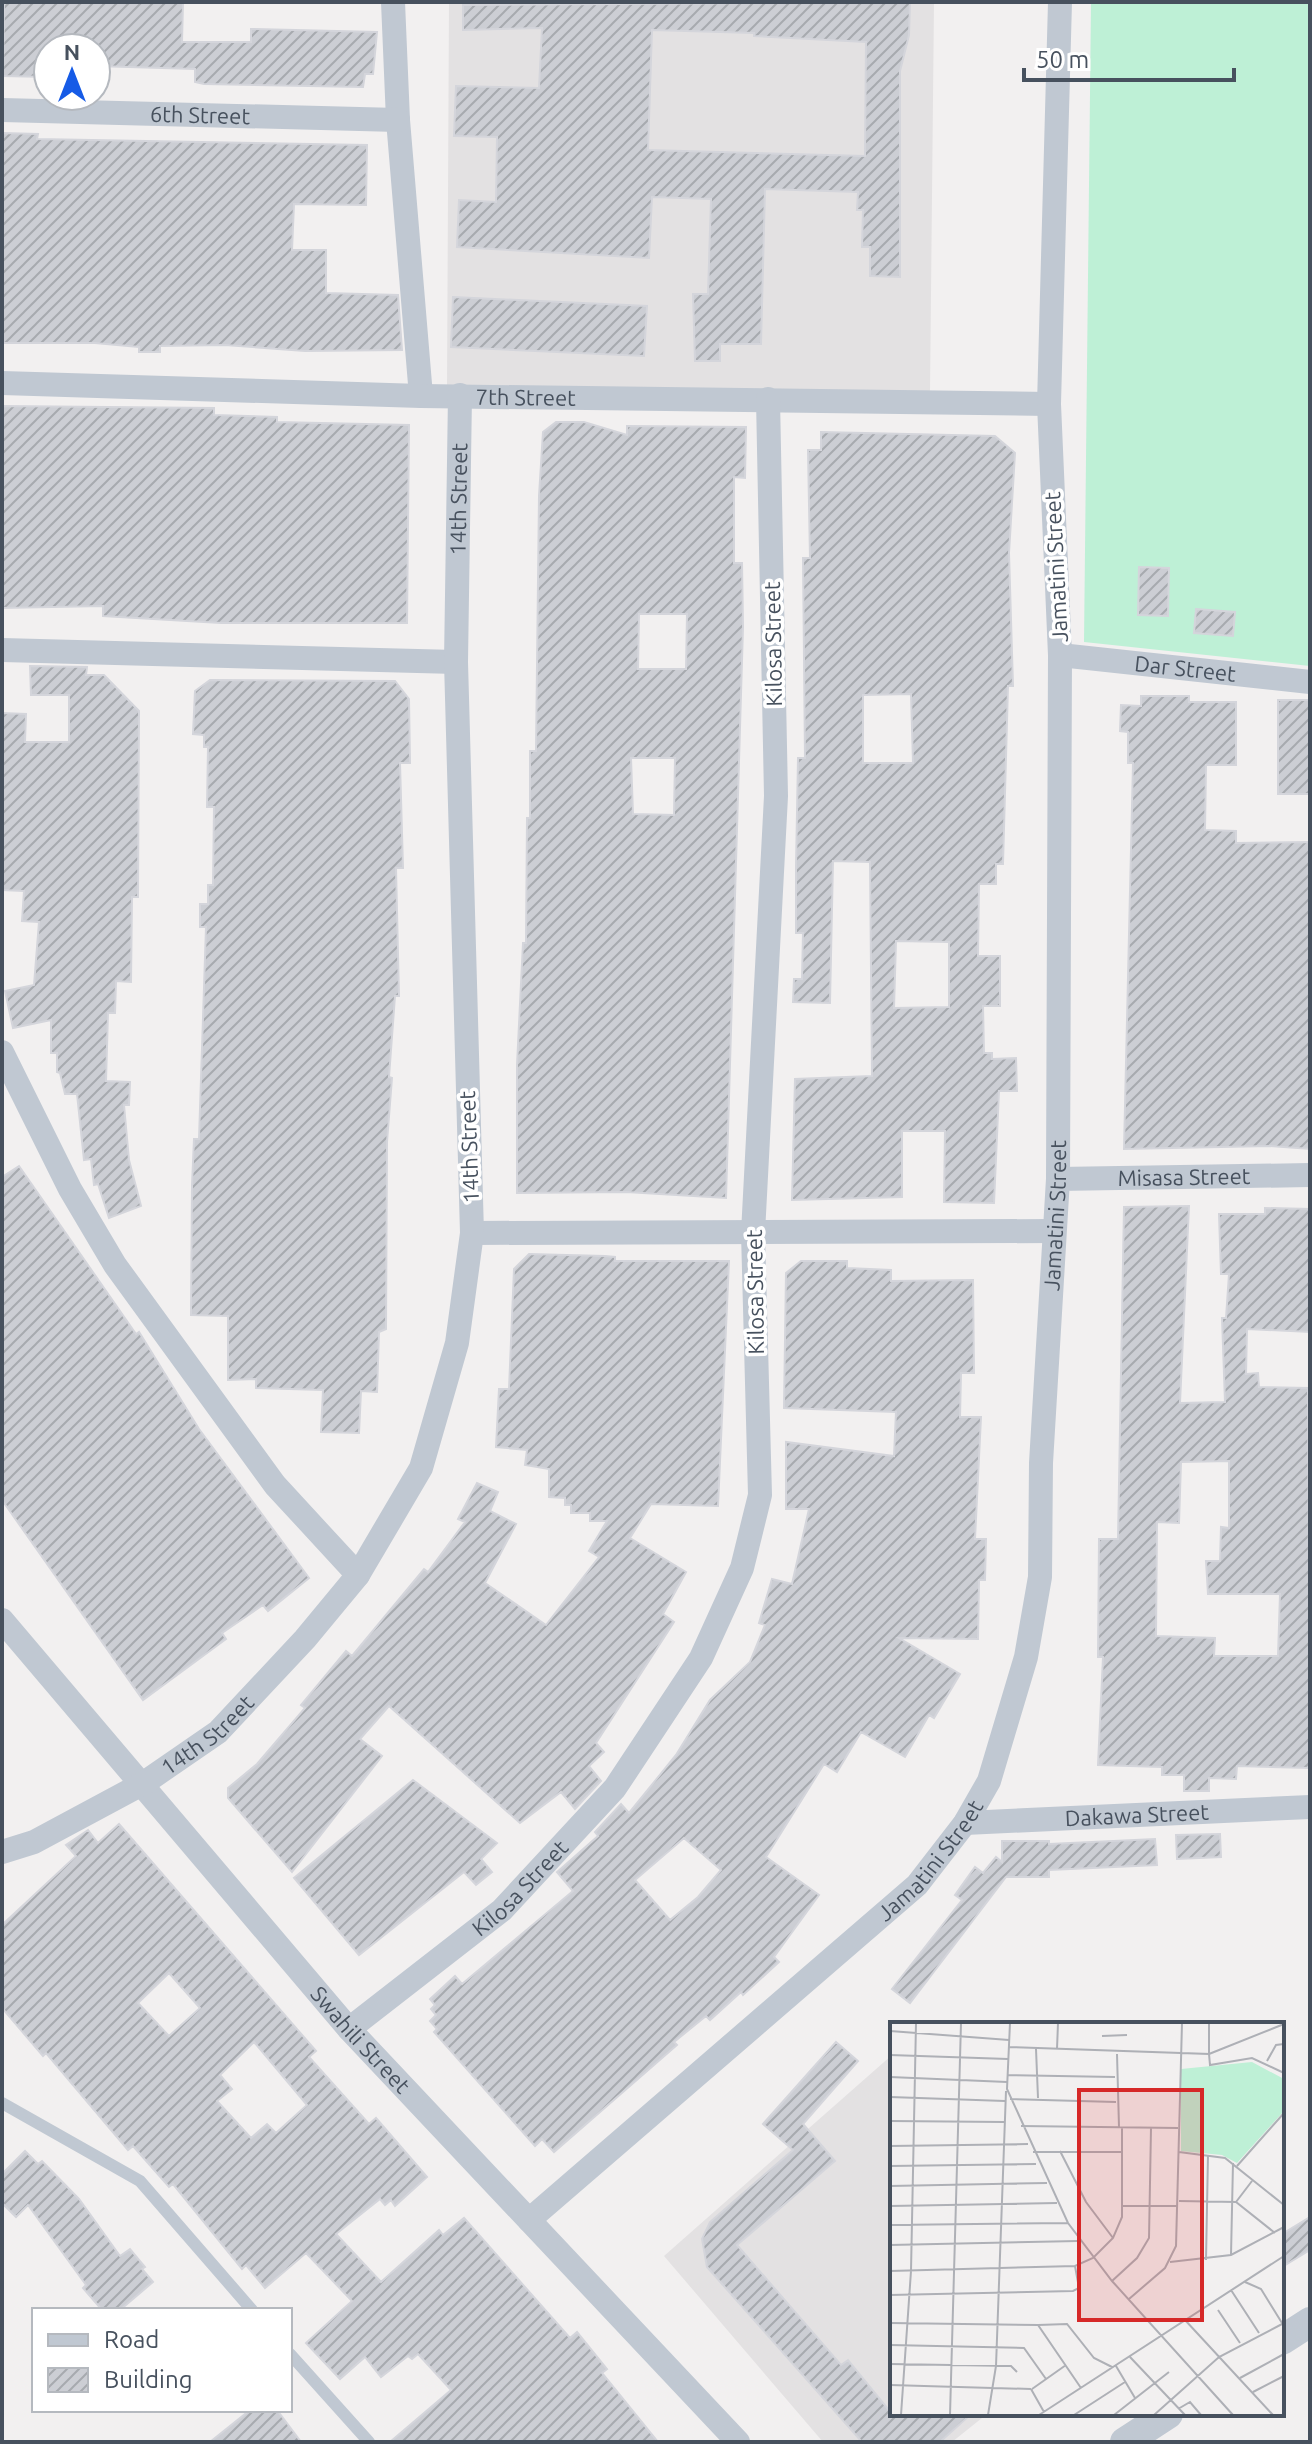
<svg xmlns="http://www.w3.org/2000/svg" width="1312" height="2444" font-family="Ubuntu,sans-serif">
<defs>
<pattern id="building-hatch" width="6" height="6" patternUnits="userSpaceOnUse" patternTransform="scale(2)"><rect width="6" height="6" fill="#ccced4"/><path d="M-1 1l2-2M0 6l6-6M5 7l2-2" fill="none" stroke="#a7aaaf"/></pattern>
</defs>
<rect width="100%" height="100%" fill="#f2f0f0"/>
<!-- education -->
<path fill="#e3e1e2" d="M449 2H934L930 391 447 388Z
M892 2055V2414H987L952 2442H823L664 2256Z"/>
<!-- grass -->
<path fill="#bef0d6" d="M1091 2H1310V666L1084 642Z"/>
<!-- building -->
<path fill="url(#building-hatch)" stroke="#d4d5db" stroke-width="2" fill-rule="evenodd" d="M4 2H183L182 42H251V29L377 32 373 74H365L363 87 204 84 195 82V69L96 66V48H48V77L3 76Z
M910 2 909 35 900 71V277L870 276V247H862L863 210H857L858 192 765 189 761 344H720V361H695L693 294H708L711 199 652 197 649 258 457 247 459 200 496 202 497 137 454 136 456 86 539 88 542 28 463 30V5ZM652 30 754 33V36L866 42 865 156 648 150Z
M2 133 38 134 37 139 367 145 366 205 294 204 292 250H326V293L398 295 402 350 305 351 225 345 160 346V352H139V347L95 343H2Z
M453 297 647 306 644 356 451 347Z
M2 406 214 408V415L277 417V422L409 425 407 623H221L103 616V606L2 608Z
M556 422H584L627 435V426L746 427 745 478 734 477V563H742L743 627 726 1198 626 1192 517 1193V1065L523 943H526L527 818H530V751H536L539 496 543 432ZM639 614H687L686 669H638ZM631 758H675L674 815 633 814Z
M821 432 995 436 1015 453 1009 553 1013 686H1008L1003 864H996V884H979L978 956H1000V1006H983L984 1053H992V1059L1016 1058 1017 1091H999L994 1203 944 1202 945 1131H902V1197L792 1200 795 1079 872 1076 870 862 833 861 830 1003 793 1002 794 979H802L803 933H796V867L798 758H805L803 558H810L808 450H821ZM911 694 913 763H863V695ZM896 941 949 942V1007L894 1008Z
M1139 567 1169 568 1168 616 1138 615Z
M1196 609 1235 612 1233 636 1194 633Z
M30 666 87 667 86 675H104L139 711 138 897H132L131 982 116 981 115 1013H108L106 1081 130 1082 129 1105H124L129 1160 141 1206 109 1218 98 1184 94 1185 91 1159 84 1160 77 1094H65L60 1073 57 1072V1053H51V1020L13 1028 5 991 34 985 39 922 22 921 24 891 2 890V713L26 714 25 742H69V695H31Z
M210 680 395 681 409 699 410 763H400L403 868H396L399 996H395L389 1077 392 1078 387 1142 386 1329 379 1332 377 1392 361 1391 359 1433 321 1432 323 1390 256 1388V1379L228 1380V1316L191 1315 192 1185 194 1139H199L206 927H200V904H208V885H213L214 807H207L208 747H204V735L193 734 195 691Z
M1141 696H1189V702H1236V765H1206L1205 830 1236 831V843L1310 842V1149L1270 1146 1124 1149 1133 763H1128V732L1120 731 1121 705 1141 706Z
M1278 700H1310V794H1278Z
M19 1166 136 1334 139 1332 199 1429 309 1578 268 1611 263 1605 222 1633 226 1639 143 1700 2 1500V1177Z
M1189 1206 1180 1403 1225 1402 1222 1318H1226L1229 1274H1221L1219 1214H1265V1208L1310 1209V1332L1247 1329 1246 1374 1258 1373 1259 1387 1308 1388 1310 1768 1237 1766 1236 1779 1209 1778V1791H1184V1775H1162V1767L1098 1765 1103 1657H1098L1099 1539H1118L1124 1207ZM1229 1461V1528L1221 1527 1220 1561H1206L1208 1594H1280L1278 1656H1214L1215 1638 1156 1636 1157 1522 1179 1523 1181 1462Z
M529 1254 605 1256 615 1257V1261H729L718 1506 651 1504 630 1538 686 1572 663 1614 674 1622 596 1743 604 1752 589 1766 601 1781 575 1809 561 1792 520 1823 389 1706 360 1739 382 1756 292 1872 228 1798V1788L257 1764 305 1708 301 1705 346 1651 352 1656 424 1569 428 1572 465 1522 458 1519 477 1483 498 1492 490 1511 516 1524 485 1583 546 1625 599 1557 589 1551 607 1521H590V1513H571V1505H565V1498L549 1497V1469L525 1465 527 1450 496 1447 499 1389H509L514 1269Z
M801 1261H847V1268L891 1270V1281L973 1280 974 1373H961L960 1417H981L975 1539H986L985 1580H979L978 1639 899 1638 960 1674 934 1718 929 1715 905 1757 861 1732 837 1772 824 1764 766 1857 819 1895 774 1957 779 1962 743 1995 741 1992 710 2020 706 2016 674 2042 677 2045 554 2152 542 2139 535 2146 434 2032 437 2029 430 2021 436 2015 431 2009 435 2005 430 1999 455 1976 462 1984 573 1891 557 1872 598 1836 595 1832 621 1804 629 1813 676 1755 710 1700 750 1662 765 1625 759 1623 772 1579 792 1584 809 1509H786V1442L894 1456 896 1412 784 1408 786 1273ZM684 1838 721 1870 698 1897 670 1920 635 1880Z
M413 1780 497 1843 481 1859 492 1872 476 1885 464 1872 359 1955 294 1878Z
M119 1824 316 2051 309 2057 369 2124 376 2118 427 2177 395 2206 391 2200 385 2205 380 2199 336 2234 381 2282 439 2230 443 2235 464 2218 570 2338 577 2332 607 2369 602 2373 658 2442H390L451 2390 418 2354 412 2359 408 2356 381 2377 365 2357 340 2379 306 2343 352 2301 306 2253 265 2288 246 2265 242 2269 173 2184 169 2187 133 2146 128 2150 46 2053 43 2056 2 2008V1925L76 1856 66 1845 88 1830 98 1843ZM169 1973 200 2008 169 2036 138 2003ZM254 2042 307 2105 276 2133 267 2124 251 2138 217 2101 232 2089 220 2075Z
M1220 1834 1221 1857 1177 1859 1176 1835Z
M1155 1839 1157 1865 1049 1870V1877H1006L910 2003 892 1989 962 1900 955 1895 975 1867 983 1873 996 1857 1002 1862V1841H1049V1844Z
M836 2042 858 2061 803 2124 835 2161 737 2245 841 2365 848 2360 892 2414H971L940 2442H862L707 2267 702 2239 710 2222 793 2150 763 2124Z
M25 2151 38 2164 42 2161 79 2199 120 2256 130 2249 145 2267 142 2269 153 2282 120 2310H102L83 2288 86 2285 28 2205 16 2217 2 2203V2174Z
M1310 2217V2250L1282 2267V2234Z
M250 2410H277L301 2442H210Z"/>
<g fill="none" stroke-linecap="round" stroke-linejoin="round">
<!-- service -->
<path stroke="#c0c8d2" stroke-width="12" d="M2 2103 140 2181 252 2310
M290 2354 369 2442"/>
<!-- minor -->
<g stroke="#c0c8d2" stroke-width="24">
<path d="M393 2 398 120 421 396"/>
<path id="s1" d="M2 110 398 120"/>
<path id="s2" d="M2 383 421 396 1049 404"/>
<path d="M2 650 456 662"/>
<path id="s3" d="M1060 655 1310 682"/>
<path d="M2 1052 70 1189 115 1265 275 1485 358 1575"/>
<path id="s4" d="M1058 1179 1310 1175"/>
<path d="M472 1233 1053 1231"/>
<path id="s5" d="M2 1620 349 2029 738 2442"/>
<path id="s6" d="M965 1823 1310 1807"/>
<path id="s7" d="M2 1852 34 1842 144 1783 218 1732 305 1639 358 1575 421 1468 457 1343 472 1233 456 662 460 395"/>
<path id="s8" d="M349 2029 502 1910 615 1788 701 1658 742 1568 760 1495 753 1233 776 796 768 399"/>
<path id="s9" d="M529 2220 917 1885 965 1823 989 1781 1026 1657 1040 1577 1041 1463 1058 1179 1060 655 1049 404 1060 2"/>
</g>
<!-- tertiary -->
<path stroke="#c0c8d2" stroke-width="30" d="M1282 2340 1310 2322
M1125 2442 1168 2414"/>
</g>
<g text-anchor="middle" stroke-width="7" stroke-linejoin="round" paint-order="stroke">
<!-- street labels -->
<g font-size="22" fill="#47515e" stroke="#fff">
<text dy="8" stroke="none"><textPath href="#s1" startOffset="198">6th Street</textPath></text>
<text dy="8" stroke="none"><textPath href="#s2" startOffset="524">7th Street</textPath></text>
<text dy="8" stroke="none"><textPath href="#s7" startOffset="1558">14th Street</textPath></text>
<text transform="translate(1056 567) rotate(-93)" y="8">Jamatini Street</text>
<text transform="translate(773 644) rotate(-91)" y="8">Kilosa Street</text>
<text dy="8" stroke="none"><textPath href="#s3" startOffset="126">Dar Street</textPath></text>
<text transform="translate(469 1147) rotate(-92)" y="8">14th Street</text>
<text dy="8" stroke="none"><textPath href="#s4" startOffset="126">Misasa Street</textPath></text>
<text dy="8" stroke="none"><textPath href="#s9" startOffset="1212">Jamatini Street</textPath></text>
<text transform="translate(755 1292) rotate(-91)" y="8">Kilosa Street</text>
<text dy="8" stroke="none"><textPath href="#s7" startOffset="238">14th Street</textPath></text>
<text dy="8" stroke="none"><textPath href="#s6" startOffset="172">Dakawa Street</textPath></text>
<text dy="8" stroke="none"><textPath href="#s9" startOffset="540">Jamatini Street</textPath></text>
<text dy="8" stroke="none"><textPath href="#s8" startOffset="222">Kilosa Street</textPath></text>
<text dy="8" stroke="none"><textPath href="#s5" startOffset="552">Swahili Street</textPath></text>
</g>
</g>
<!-- overview -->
<g transform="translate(890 2022)">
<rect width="394" height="394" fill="#f2f0f0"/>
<path d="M362 40 394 57V89L347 141 332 133 291 129V47Z" fill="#bef0d6"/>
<path fill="none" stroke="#aeb0b6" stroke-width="2" d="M120 1 117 67 178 201 222 259 343 393M319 1V31M0 9 119 18M212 14 237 13M118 25 319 32 320 43 362 36 394 51M146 27 148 76M167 27 168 1M227 32 229 105M319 32 394 2M0 33 118 37M377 39 386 23 394 22M117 53 225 55M0 55 117 60M0 75 115 79M120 77 226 80M0 99 114 100M131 104 288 106M0 124 138 122M170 129 196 180 223 216M143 130H232M289 130 335 136 394 183M0 144 146 142M347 144 394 91M0 164 157 161M289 179 346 180 385 211M346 180 362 159M0 184 167 181M233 184H287M0 203 178 201M0 223 188 219M341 233 343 141M316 238 318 133M280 240 341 233 394 205M0 249 185 244 203 236 223 216 232 195V105M222 259 247 236 259 216 261 106M355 260 371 267 392 301M341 268 369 311M0 273 183 269 189 266 185 244M239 277 275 246 286 224 292 1M328 288 350 321M295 298 383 393M0 301 148 303 191 366M148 303 177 302 204 336 222 345M0 323 134 326 156 357M240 335 295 393M0 342 121 344 127 350M226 344 245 376M350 356 394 332M0 363 141 367M141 367 154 390M142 367 176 343M363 370 394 354M288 387 300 380 311 393M11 393 21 249 26 1M60 393 71 1M98 393 106 344 116 69M149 393 394 234M184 393 235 360M224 393 279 350M264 393 329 335 394 301"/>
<path fill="#d62828" fill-opacity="0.15" stroke="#d62828" stroke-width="4" d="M189 68H312V298H189Z"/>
<rect width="394" height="394" fill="none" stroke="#47515e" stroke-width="4"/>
</g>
<!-- border -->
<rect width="1312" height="2444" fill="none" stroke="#47515e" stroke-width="8"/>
<!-- legend -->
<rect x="32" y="2308" width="260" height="104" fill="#ffffff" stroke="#b5b9bf" stroke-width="2"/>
<rect x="48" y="2334" width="40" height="12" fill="#c0c8d2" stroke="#b5b9bf" stroke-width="2"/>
<text x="104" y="2348" font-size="24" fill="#47515e">Road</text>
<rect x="48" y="2368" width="40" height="24" fill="url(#building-hatch)" stroke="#b5b9bf" stroke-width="2"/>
<text x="104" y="2388" font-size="24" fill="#47515e">Building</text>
<!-- north arrow -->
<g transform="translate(72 72)"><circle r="38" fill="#ffffff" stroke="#b5b9bf" stroke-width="2"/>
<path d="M0-6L14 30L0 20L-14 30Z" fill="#165be6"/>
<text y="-12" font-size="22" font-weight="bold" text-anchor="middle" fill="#47515e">N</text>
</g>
<!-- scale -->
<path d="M1024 68v12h210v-12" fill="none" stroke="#47515e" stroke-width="4"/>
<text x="1036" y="68" font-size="24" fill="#47515e" stroke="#ffffff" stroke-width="6" paint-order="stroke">50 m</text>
</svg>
